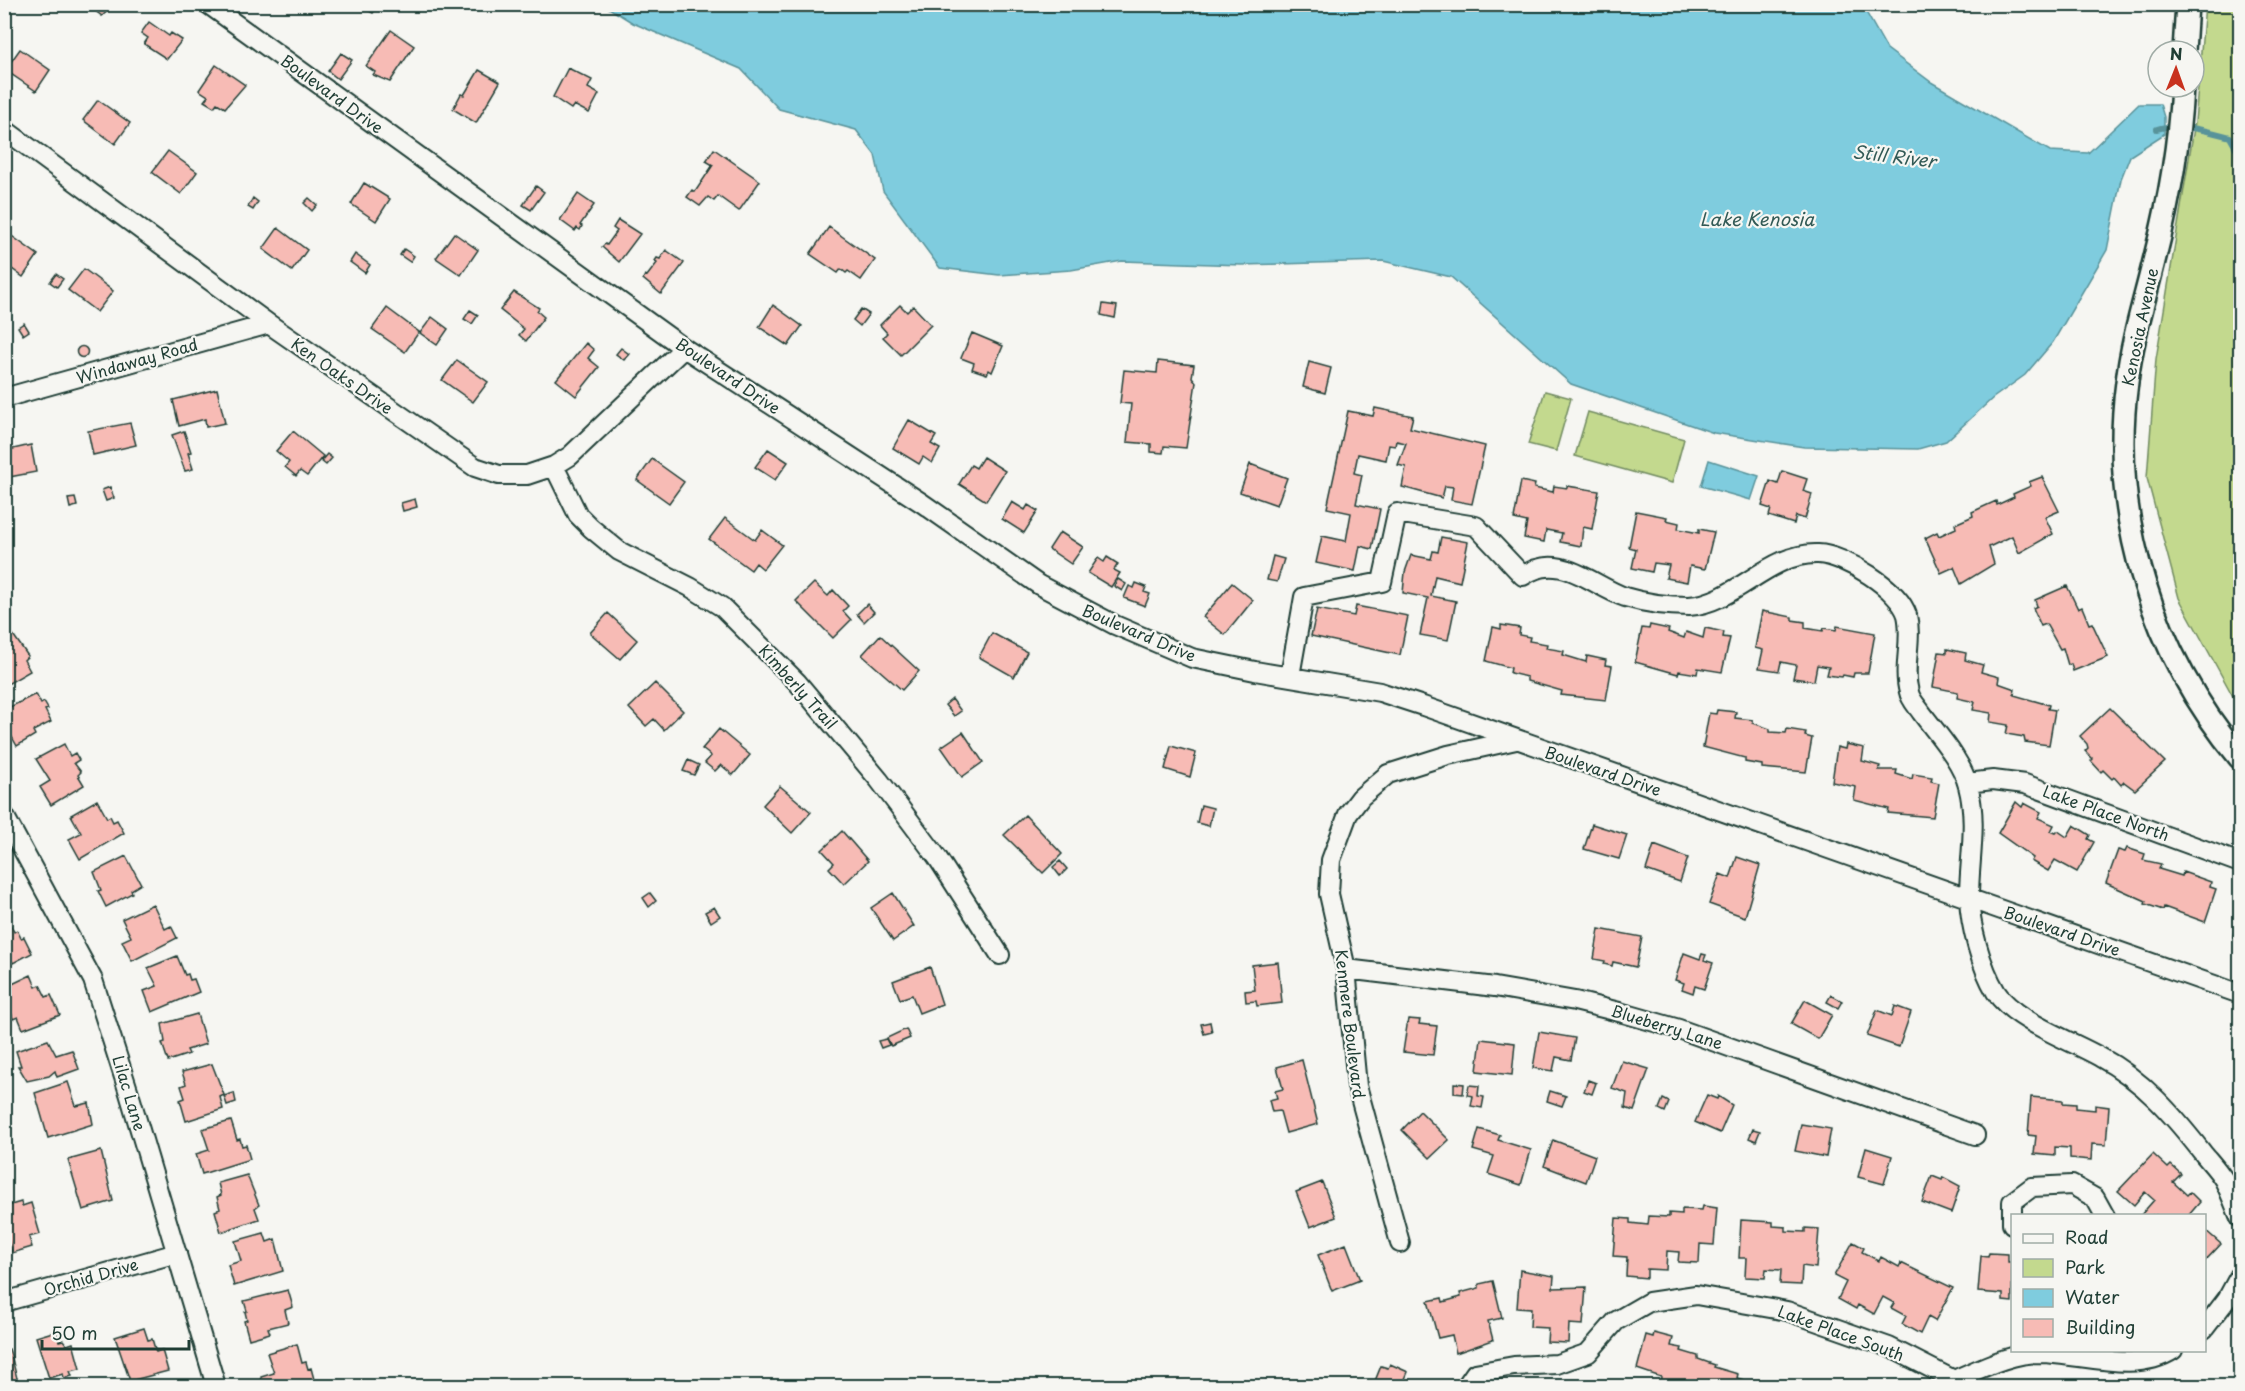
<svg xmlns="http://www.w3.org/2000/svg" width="2245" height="1391" font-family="'Playpen Sans',sans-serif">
<rect width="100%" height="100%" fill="#f6f6f2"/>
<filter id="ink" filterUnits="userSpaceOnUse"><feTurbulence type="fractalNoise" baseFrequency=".0167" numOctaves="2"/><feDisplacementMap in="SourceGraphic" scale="12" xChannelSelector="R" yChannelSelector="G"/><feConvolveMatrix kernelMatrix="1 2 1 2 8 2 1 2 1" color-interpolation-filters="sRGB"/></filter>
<g filter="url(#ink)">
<!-- green -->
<path fill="#c3d98e" stroke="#718b61" stroke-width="1.5" d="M2205 5H2240V709L2179 598 2147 478 2156 359 2195 122Z
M1545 391 1571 398 1556 451 1528 444Z
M1588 412 1684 439 1672 483 1575 456Z"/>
<!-- water -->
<path fill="#7fccde" stroke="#59939a" stroke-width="1.5" d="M604 5H1862L1887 49 1931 82 2050 151 2088 153 2139 104H2160L2164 117V134L2130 156 2121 179 2107 250 2053 342 2025 375 1993 398 1946 441 1918 449 1804 447 1714 433 1571 384 1451 277 1383 261 1242 265 1122 261 1071 270 999 275 940 268 883 191 875 155 856 130 779 109 741 69 633 23Z
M1709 460 1759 476 1751 500 1701 486Z"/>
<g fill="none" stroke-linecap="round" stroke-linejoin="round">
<!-- stream -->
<path stroke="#59939a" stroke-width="6" d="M2157 129C2179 122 2208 131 2230 137L2240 155"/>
</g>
<!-- building -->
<path fill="#f7bbb5" stroke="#1f3d34" stroke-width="1.5" d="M86 4H111L112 7 102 16Z
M356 4H379L373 13Z
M149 22 169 36 171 33 182 40 167 59 144 44 148 38 141 33Z
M391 30 414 46 390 82 373 75 375 72 366 66Z
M20 49 50 70 36 91 5 70Z
M341 53 352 60 338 79 328 71Z
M216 65 245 85 225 108 217 103 214 107 204 101 208 96 199 90Z
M568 68 592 80 588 88 599 94 589 113 574 105 571 109 553 97Z
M479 70 500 82 476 123 453 109 461 94 464 95Z
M98 100 130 123 115 144 83 120Z
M714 149 760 181 739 211 718 196 714 201 708 197 700 206 687 197 692 190 695 192 713 165 706 161Z
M168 151 197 172 181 194 152 172Z
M364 183 390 199 376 221 351 204Z
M536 186 544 192 531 210 523 205Z
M578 194 594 205 580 225 582 226 580 230 577 228 575 231 560 220Z
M253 198 258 202 253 210 248 207Z
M309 198 317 205 312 211 304 203Z
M618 220 640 234 619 262 602 247 605 244 607 245 617 231 613 228Z
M829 227 875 260 861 280 848 271 846 273 841 269 838 273 810 254Z
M278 228 307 250 292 271 263 249Z
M454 233 478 250 461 275 436 258Z
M9 234 38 255 23 277 4 263V240Z
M404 249 414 256 410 262 400 255Z
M666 250 684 263 661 294 643 279 645 275 647 276 657 263 655 261 657 258 660 259Z
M355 254 370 265 365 273 350 262Z
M84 269 113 291 97 312 68 290Z
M56 274 63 279 57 287 50 282Z
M514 292 539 308 537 311 544 317 526 341 519 335 524 329 500 310Z
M1103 304 1117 306 1115 318 1101 315Z
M773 305 802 326 788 346 759 327Z
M900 305 907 312 913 306 931 325 901 355 883 337 887 333 880 325Z
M387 308 419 332 405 352 372 329Z
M861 309 869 314 860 326 853 320Z
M470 310 478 315 472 324 464 319Z
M432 317 448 329 437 345 420 333Z
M24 323 29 331 23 335 18 327Z
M972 333 1003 346 992 372 989 370 987 374 972 369 974 363 961 358Z
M586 343 594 350 588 358 599 367 576 396 556 380Z
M76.5 352a5.5 5.5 0 1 1 11 0a5.5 5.5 0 1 1-11 0Z
M621 348 629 354 624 360 616 354Z
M457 360 488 382 473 402 442 380Z
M1158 361 1194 365 1192 377 1196 382 1186 448 1164 446 1163 453 1151 452V444L1127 442 1131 404 1120 403 1124 370 1157 373Z
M1309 362 1331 368 1325 393 1303 387Z
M217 389 225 423 206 427 205 419 179 426 173 400Z
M1375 408 1413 416 1410 428 1485 446 1472 504 1451 500 1453 487 1445 486 1442 498 1402 487 1406 467 1398 465 1406 443 1396 441 1395 446 1389 445 1386 460 1358 454 1354 473 1362 475 1356 504 1380 509 1372 549 1360 546 1355 571 1316 563 1322 536 1346 541 1351 513 1327 508 1348 411 1373 416Z
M909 420 936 436 931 444 940 449 932 463 923 457 919 464 893 448Z
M130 423 136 445 93 455 88 431Z
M184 431 191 452 188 453 193 469 185 471 172 435Z
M293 431 323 456 307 476 300 471 296 476 285 467 289 462 276 451Z
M31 445 36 472 4 478V451Z
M768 449 788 462 775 480 755 467Z
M327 454 332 458 326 465 321 461Z
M983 457 1005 471 986 501 959 484 971 465 976 468Z
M652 459 684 482 669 503 637 480Z
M1250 464 1287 478 1277 505 1240 492Z
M1782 471 1807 479 1803 491 1812 494 1805 519 1796 516 1794 524 1769 516 1771 509 1762 506 1770 481 1778 484Z
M2042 477 2059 511 2045 517 2053 534 2019 553 2012 536 1989 547 1994 564 1961 584 1954 567 1941 573 1925 538 1937 532 1939 536 1956 528 1955 524 1973 516 1972 512 1996 501 1997 505 2014 497 2013 494 2031 486 2029 482Z
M1521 481 1535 484 1534 488 1553 492 1554 486 1567 488V486L1599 491 1592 529 1583 527 1581 546 1560 542 1562 533 1546 530 1544 542 1524 538 1527 522 1514 519Z
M110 487 114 498 106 501 102 490Z
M75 498 77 506 70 508 68 499Z
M415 499 417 507 403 511 401 503Z
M1012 502 1025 510 1028 505 1038 511 1024 533 1002 519Z
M1636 511 1667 517 1666 520 1679 523 1678 529 1699 533V529L1714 532 1705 569 1690 566 1687 582 1666 578 1669 565 1654 563 1652 572 1632 568 1636 549 1629 547Z
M725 518 755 540 762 530 782 545 763 569 756 563 751 570 709 539Z
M1060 532 1083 547 1071 564 1049 549Z
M1441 537 1468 542 1460 582 1435 576 1431 596 1456 601 1448 640 1420 635 1428 598 1403 593 1405 572 1411 555 1431 559 1433 551 1438 552Z
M1273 556 1284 559 1277 582 1267 580Z
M1107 557 1118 564 1114 570 1120 573 1111 587 1088 573 1098 558 1104 562Z
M1118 579 1126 584 1122 591 1114 586Z
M814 583 828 596 833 590 848 606 843 611 851 620 833 638 796 601Z
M1136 583 1146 587 1144 592 1150 594 1145 606 1124 598 1129 586 1134 588Z
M1232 583 1253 600 1225 635 1203 617Z
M2067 586 2078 609 2082 607 2089 624 2092 623 2108 657 2073 671 2071 664 2068 665 2063 648 2060 649 2046 624 2041 626 2033 608 2037 606 2035 600Z
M867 604 874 612 864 622 857 614Z
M1356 606 1408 616 1400 655 1311 636 1317 609 1354 616Z
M1762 611 1792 617V620L1805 622V628L1823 631 1824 628 1836 630 1837 626 1875 633 1868 673H1854L1853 677 1843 675 1842 677 1827 675 1829 667 1817 665 1814 681 1793 678 1796 665 1781 662 1779 671 1759 668 1763 650 1755 648Z
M608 613 637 640 620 659 590 633Z
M1501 625 1520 628 1519 635 1530 637 1529 641 1547 644 1546 648 1564 651 1563 655 1586 662 1587 656 1606 660 1605 665 1612 666 1606 700 1561 695 1562 691 1527 681V677L1510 673 1511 668 1486 661 1493 627 1501 629Z
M1650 625 1669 629 1668 632 1684 638 1686 632 1703 638 1705 628 1724 632 1723 637 1730 638 1722 672 1698 668 1697 674 1679 671 1678 674 1635 662 1642 628 1649 629Z
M9 629 28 656 24 660 30 671 4 686V632Z
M992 633 1027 652 1014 677 979 657Z
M880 635 919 671 902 690 862 655Z
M1947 649 1966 653 1965 660 1983 665 1981 672 1999 677 1998 683 2015 689 2014 695 2049 705 2048 709 2055 710 2049 745 2025 742 2024 737 2006 734 2008 725 1990 722 1991 713 1973 710 1975 702 1957 698 1958 692 1933 687 1939 652 1947 653Z
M655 683 683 711 664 730 654 719 646 726 629 708Z
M36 694 41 704 44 702 48 709 45 710 51 722 33 731 35 735 17 746 8 730 10 729 4 710Z
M952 699 961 711 954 716 945 705Z
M2110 708 2165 762 2135 790 2124 782 2121 785 2114 777 2112 779 2103 770 2101 772 2091 761 2093 759 2085 751 2088 748 2087 744 2080 736Z
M1717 710 1736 712 1735 718 1753 720V723L1770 729V732L1786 733 1787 729 1806 732 1805 736 1812 738 1806 772 1762 768V765L1745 762V758L1703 747 1709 713 1716 714Z
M719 729 750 755 733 775 721 765 715 771 705 763 711 756 702 749Z
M963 732 983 762 962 777 941 747Z
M64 744 70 756 75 753 79 760 74 763 81 772 78 775 84 785 51 805 40 787 50 781 36 759Z
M1846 744 1864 748 1862 761 1880 766 1879 770H1897L1896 774 1912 779 1913 774 1932 777 1931 781 1939 783 1933 817 1888 813 1889 809 1854 800 1856 787 1832 782 1837 747 1845 749Z
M1171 746 1196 753 1190 777 1165 769Z
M688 760 699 765 694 775 683 771Z
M780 786 811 812 792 833 763 805Z
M97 800 107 818 110 816 113 822 117 820 124 833 80 859 69 839 81 833 71 815Z
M2016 802 2022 807 2024 803 2041 812 2038 818 2054 825 2051 831 2056 833 2058 831 2067 837 2074 825 2090 835 2088 839 2094 842 2077 872 2055 860 2048 871 2031 861 2033 858 1998 833Z
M1201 805 1213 808 1209 826 1197 823Z
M1025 815 1062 854 1043 873 1004 835Z
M1592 824 1627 835 1619 859 1584 849Z
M842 831 868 861 844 884 829 868 834 863 822 850Z
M1654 845 1688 858 1680 882 1646 870Z
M2127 848 2145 854 2143 860 2161 864 2159 869 2182 876 2183 872 2211 882 2210 887 2216 889 2205 922 2164 907 2163 910 2145 904 2146 901 2106 883 2118 850 2125 852Z
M126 856 141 884 131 890 132 893 106 907 98 891 101 890 94 872Z
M1737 857 1760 865 1745 917 1709 904 1720 874 1730 878Z
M1060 861 1067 869 1060 876 1053 867Z
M650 893 656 901 649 907 643 898Z
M893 893 914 926 893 941 871 908Z
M2238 903H2240V938L2233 937Z
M153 904 165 929 171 926 177 938 132 961 122 941 131 937 122 919Z
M714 907 720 916 711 922 705 912Z
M9 922 14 932 17 930 21 938 24 937 32 953 13 963 10 958 4 961V926Z
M1599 929 1642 937 1636 967 1613 962 1612 966 1604 964 1605 961 1594 959Z
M1684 953 1700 959 1702 954 1706 955 1704 960 1713 963 1704 989 1695 986 1693 993 1682 989 1684 983 1675 980Z
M177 956 185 975 188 974 190 980 194 979 199 992 152 1012 144 991 157 986 148 968Z
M1278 962 1282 1003 1257 1006 1256 1001 1246 1002 1245 991 1255 990 1252 965Z
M930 967 942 1004 919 1013 912 995 900 999 893 981Z
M31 975 36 987 40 985 46 997 51 995 60 1015 23 1029 18 1017 13 1019 4 988Z
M1831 995 1842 1001 1838 1008 1827 1002Z
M1805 1000 1832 1015 1818 1039 1791 1024Z
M1895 1006 1911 1012 1899 1047 1867 1036 1877 1010 1892 1016Z
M197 1014 206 1044 187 1050 189 1054 168 1061 162 1043 165 1042 162 1024Z
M1408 1019 1420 1020 1419 1024 1437 1026 1433 1055 1403 1052Z
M1210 1022 1212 1032 1204 1034 1201 1024Z
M906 1029 910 1038 891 1046 887 1038Z
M1539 1032 1575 1038 1571 1060 1556 1057 1553 1071 1533 1068Z
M886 1039 889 1045 881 1048 878 1041Z
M1481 1039 1515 1043 1512 1075 1477 1071Z
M48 1040 56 1055 72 1050 79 1069 57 1077 55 1071 49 1076 27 1081 18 1066H21L16 1051Z
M1302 1060 1318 1124 1286 1133 1280 1111 1272 1112 1269 1100 1277 1098 1275 1091 1283 1089 1277 1067Z
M1622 1061 1649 1069 1634 1111 1625 1108 1627 1093 1612 1088Z
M212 1064 224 1095 220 1097 223 1109 186 1121 180 1100 185 1098 181 1086 186 1084 182 1072Z
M1588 1080 1596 1083 1592 1094 1584 1091Z
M68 1082 76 1106 89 1103 93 1124 48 1138 35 1093Z
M1454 1083 1464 1084 1463 1094 1454 1093Z
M1469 1085 1479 1086 1478 1096 1484 1097 1482 1108 1471 1106 1473 1096 1467 1095Z
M1550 1091 1566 1096 1562 1106 1547 1101Z
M234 1093 236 1102 227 1105 224 1096Z
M1707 1095 1717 1099 1718 1096 1732 1105 1720 1133 1695 1122Z
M2031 1097 2063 1100V1103L2076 1104V1108L2095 1110V1105L2109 1107 2106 1145 2092 1144 2091 1160 2070 1158V1148L2055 1147V1156L2034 1154 2036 1136 2028 1135Z
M1663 1099 1669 1102 1665 1112 1659 1109Z
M1420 1111 1449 1140 1430 1158 1402 1130Z
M231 1121 237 1140 240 1139 242 1146 246 1145 250 1159 202 1174 196 1154 209 1150 202 1129Z
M1801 1124 1831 1129 1826 1157 1795 1151Z
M1479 1129 1500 1135 1498 1140 1531 1150 1521 1185 1488 1174 1494 1156 1473 1150Z
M1753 1129 1760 1131 1756 1141 1749 1138Z
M1553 1140 1595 1156 1586 1182 1544 1166Z
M1866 1148 1892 1156 1884 1184 1858 1177Z
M101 1151 113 1201 83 1210 68 1160Z
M2153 1154 2168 1168 2171 1165 2181 1174 2173 1182 2187 1195 2190 1192 2200 1202 2188 1216H2140L2154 1200 2145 1192 2134 1205 2118 1191Z
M247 1175 259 1205 255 1208 259 1219 221 1232 215 1211 220 1209 217 1197 221 1195 218 1183Z
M1932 1176 1942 1180 1943 1177 1960 1186 1951 1213 1922 1202Z
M1322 1182 1336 1217 1310 1227 1296 1192Z
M21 1202 22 1206 31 1203 40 1234 29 1237 32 1247 12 1253 4 1225V1207Z
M1703 1206 1717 1208 1714 1245 1700 1244 1699 1263 1678 1262 1679 1252 1667 1251 1666 1270 1647 1269V1278L1626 1276 1627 1257 1613 1256 1616 1218 1630 1219V1223L1648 1225 1649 1216 1669 1217V1213L1682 1214V1209L1702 1210Z
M1741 1220 1773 1222V1226L1786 1227V1231L1805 1232V1228L1819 1229 1816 1268 1802 1266 1801 1285 1780 1284 1781 1270 1766 1269 1765 1278 1745 1277 1746 1258H1739Z
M2204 1229 2221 1244 2204 1262Z
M264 1233 267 1242 275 1239 283 1271 234 1286 228 1265 241 1261 235 1241Z
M1853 1242 1864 1248 1862 1252 1879 1261 1881 1257 1899 1267 1901 1263 1953 1288 1935 1321 1928 1317 1920 1334 1902 1324 1906 1316 1891 1308 1894 1303 1883 1297 1874 1314 1858 1305 1856 1309 1838 1299 1846 1282 1834 1276Z
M1346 1244 1360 1280 1332 1291 1318 1255Z
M1989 1253 2008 1254V1262H2012V1302L2003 1301V1294L1978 1292 1981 1256 1988 1257Z
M1520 1270 1554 1276 1553 1288 1586 1287 1583 1325 1569 1324 1568 1343 1547 1342 1548 1328 1530 1327 1531 1309 1517 1308Z
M1493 1281 1502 1318 1488 1321 1493 1340 1456 1353 1452 1335 1438 1338 1428 1301 1442 1298 1443 1302 1461 1297 1460 1293 1479 1288V1284Z
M288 1290 293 1307 285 1310 288 1323 268 1328 270 1333 249 1339 244 1321 247 1320 245 1312 247 1311 244 1301Z
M144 1328 148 1340 152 1339 156 1352 162 1350 168 1371 130 1381 115 1337Z
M56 1331 59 1341 63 1340 67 1345 73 1343 80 1369 70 1371 72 1376 64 1378 63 1374 49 1378 36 1337Z
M1654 1333 1673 1338 1671 1346 1682 1348 1681 1351 1698 1356V1359L1715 1365 1714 1367 1738 1374 1737 1378 1744 1380 1742 1386H1671L1660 1384 1661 1377 1637 1369 1646 1335 1653 1337Z
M297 1344 302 1363 306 1362 308 1369 311 1368 315 1383 301 1386H264L261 1377 274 1373 267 1353Z
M9 1349 11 1355 19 1386H4V1351Z
M1390 1364 1408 1372 1402 1386H1373L1381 1366 1388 1368Z"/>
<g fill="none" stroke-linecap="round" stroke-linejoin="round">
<!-- minor casing -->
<g stroke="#1f3d34" stroke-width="22">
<path id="minor" d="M208 4 684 348 922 503 1039 585 1115 625 1192 658 1255 671 1380 692 1423 706 2240 994
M4 129 269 324 475 467 499 475H527L554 466 570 456 684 348
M4 398 269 324
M554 466 578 515 591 528 619 551 690 587 722 607 797 682 879 780 937 857 1000 955
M1290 676 1304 597 1382 582 1397 513 1476 526 1523 576C1559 550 1591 585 1625 597 1645 603 1668 606 1689 606 1736 603 1769 552 1818 554 1845 555 1899 589 1907 615 1913 640 1902 668 1909 692 1910 699 1917 706 1921 712 1937 734 1961 759 1968 786 1978 823 1969 860 1969 897 1970 926 1981 967 1996 992 2013 1020 2072 1041 2100 1057 2143 1080 2173 1115 2202 1152 2209 1161 2218 1170 2224 1180 2230 1192 2235 1206 2240 1218
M1967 783 1993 780 2025 784 2240 863
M4 815 93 980 129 1093 216 1386
M1346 969 1495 987 1575 1001 1623 1013 1679 1029 1975 1135
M2012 1224V1202L2032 1187 2072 1185 2095 1198 2105 1216
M1400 1243 1357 1086 1346 969 1329 894 1331 860 1348 814 1361 797 1388 774 1448 755 1516 740
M4 1302 177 1253
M2204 1329 2227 1299 2240 1275
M1466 1386 1475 1373 1514 1366 1557 1364 1588 1353 1616 1321 1649 1302 1696 1295 1787 1311 1889 1347 1954 1380
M1949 1386 1954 1380C1982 1368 2010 1353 2041 1353 2082 1354 2136 1374 2173 1350"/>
</g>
<!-- tertiary casing -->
<g stroke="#1f3d34" stroke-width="26">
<path id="tertiary" d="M2184 51 2187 4
M2182 87C2179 144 2169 202 2155 257 2145 299 2132 339 2127 382 2109 517 2153 654 2240 758"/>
</g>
<!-- minor -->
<use href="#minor" stroke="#f6f6f2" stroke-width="18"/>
<!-- tertiary -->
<use href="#tertiary" stroke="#f6f6f2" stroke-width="21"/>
</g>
</g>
<g text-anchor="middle" stroke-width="4.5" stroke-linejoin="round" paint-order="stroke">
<!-- street labels -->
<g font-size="16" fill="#1f3d34" stroke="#f6f6f2">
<text transform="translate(332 94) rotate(36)" y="6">Boulevard Drive</text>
<text transform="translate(2140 327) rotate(-78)" y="6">Kenosia Avenue</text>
<text transform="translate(137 361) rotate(-16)" y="6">Windaway Road</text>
<text transform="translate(342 376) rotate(35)" y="6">Ken Oaks Drive</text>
<text transform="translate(728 376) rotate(34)" y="6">Boulevard Drive</text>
<text transform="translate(1139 633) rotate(23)" y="6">Boulevard Drive</text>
<text transform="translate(798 687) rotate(48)" y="6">Kimberly Trail</text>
<text transform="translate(1603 771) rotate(19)" y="6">Boulevard Drive</text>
<text transform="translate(2106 813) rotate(20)" y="6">Lake Place North</text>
<text transform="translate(2062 931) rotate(19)" y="6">Boulevard Drive</text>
<text transform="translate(1350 1024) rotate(83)" y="6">Kenmere Boulevard</text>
<text transform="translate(1667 1027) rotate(17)" y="6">Blueberry Lane</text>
<text transform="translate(129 1093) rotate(73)" y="6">Lilac Lane</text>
<text transform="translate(91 1277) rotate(-16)" y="6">Orchid Drive</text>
<text transform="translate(1841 1333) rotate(20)" y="6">Lake Place South</text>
</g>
<!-- water labels -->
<g font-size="18" font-style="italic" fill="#325a56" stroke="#f6f6f2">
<text transform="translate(1894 157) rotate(7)" y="6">Still River</text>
<text x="1757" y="226">Lake Kenosia</text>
</g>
</g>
<!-- margin -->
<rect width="2245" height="1391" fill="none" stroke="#f6f6f2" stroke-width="24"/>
<rect x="12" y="12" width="2221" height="1367" fill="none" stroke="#1f3d34" stroke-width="2" filter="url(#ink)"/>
<!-- legend -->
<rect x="2011" y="1214" width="195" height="138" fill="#f6f6f2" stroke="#a0aca6" stroke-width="1.5"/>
<rect x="2023" y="1234" width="30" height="9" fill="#f6f6f2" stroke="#a0aca6" stroke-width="1.5"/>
<text x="2065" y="1244" font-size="18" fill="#1f3d34">Road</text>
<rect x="2023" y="1259" width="30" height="18" fill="#c3d98e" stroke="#a0aca6" stroke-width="1.5"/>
<text x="2065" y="1274" font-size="18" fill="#1f3d34">Park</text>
<rect x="2023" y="1289" width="30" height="18" fill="#7fccde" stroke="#a0aca6" stroke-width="1.5"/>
<text x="2065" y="1304" font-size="18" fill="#1f3d34">Water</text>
<rect x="2023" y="1319" width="30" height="18" fill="#f7bbb5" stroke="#a0aca6" stroke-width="1.5"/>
<text x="2065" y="1334" font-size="18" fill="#1f3d34">Building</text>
<!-- north arrow -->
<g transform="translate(2176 69) rotate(1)"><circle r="28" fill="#f6f6f2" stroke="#a0aca6" stroke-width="1.5"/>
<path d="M0-4.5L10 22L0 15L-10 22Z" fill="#c8321e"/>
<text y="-9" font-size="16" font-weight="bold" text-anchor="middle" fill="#1f3d34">N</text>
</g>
<!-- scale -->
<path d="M42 1340v9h147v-9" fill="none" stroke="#1f3d34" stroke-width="3"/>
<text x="51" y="1340" font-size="18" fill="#1f3d34" stroke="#f6f6f2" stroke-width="4.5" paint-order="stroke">50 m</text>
</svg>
